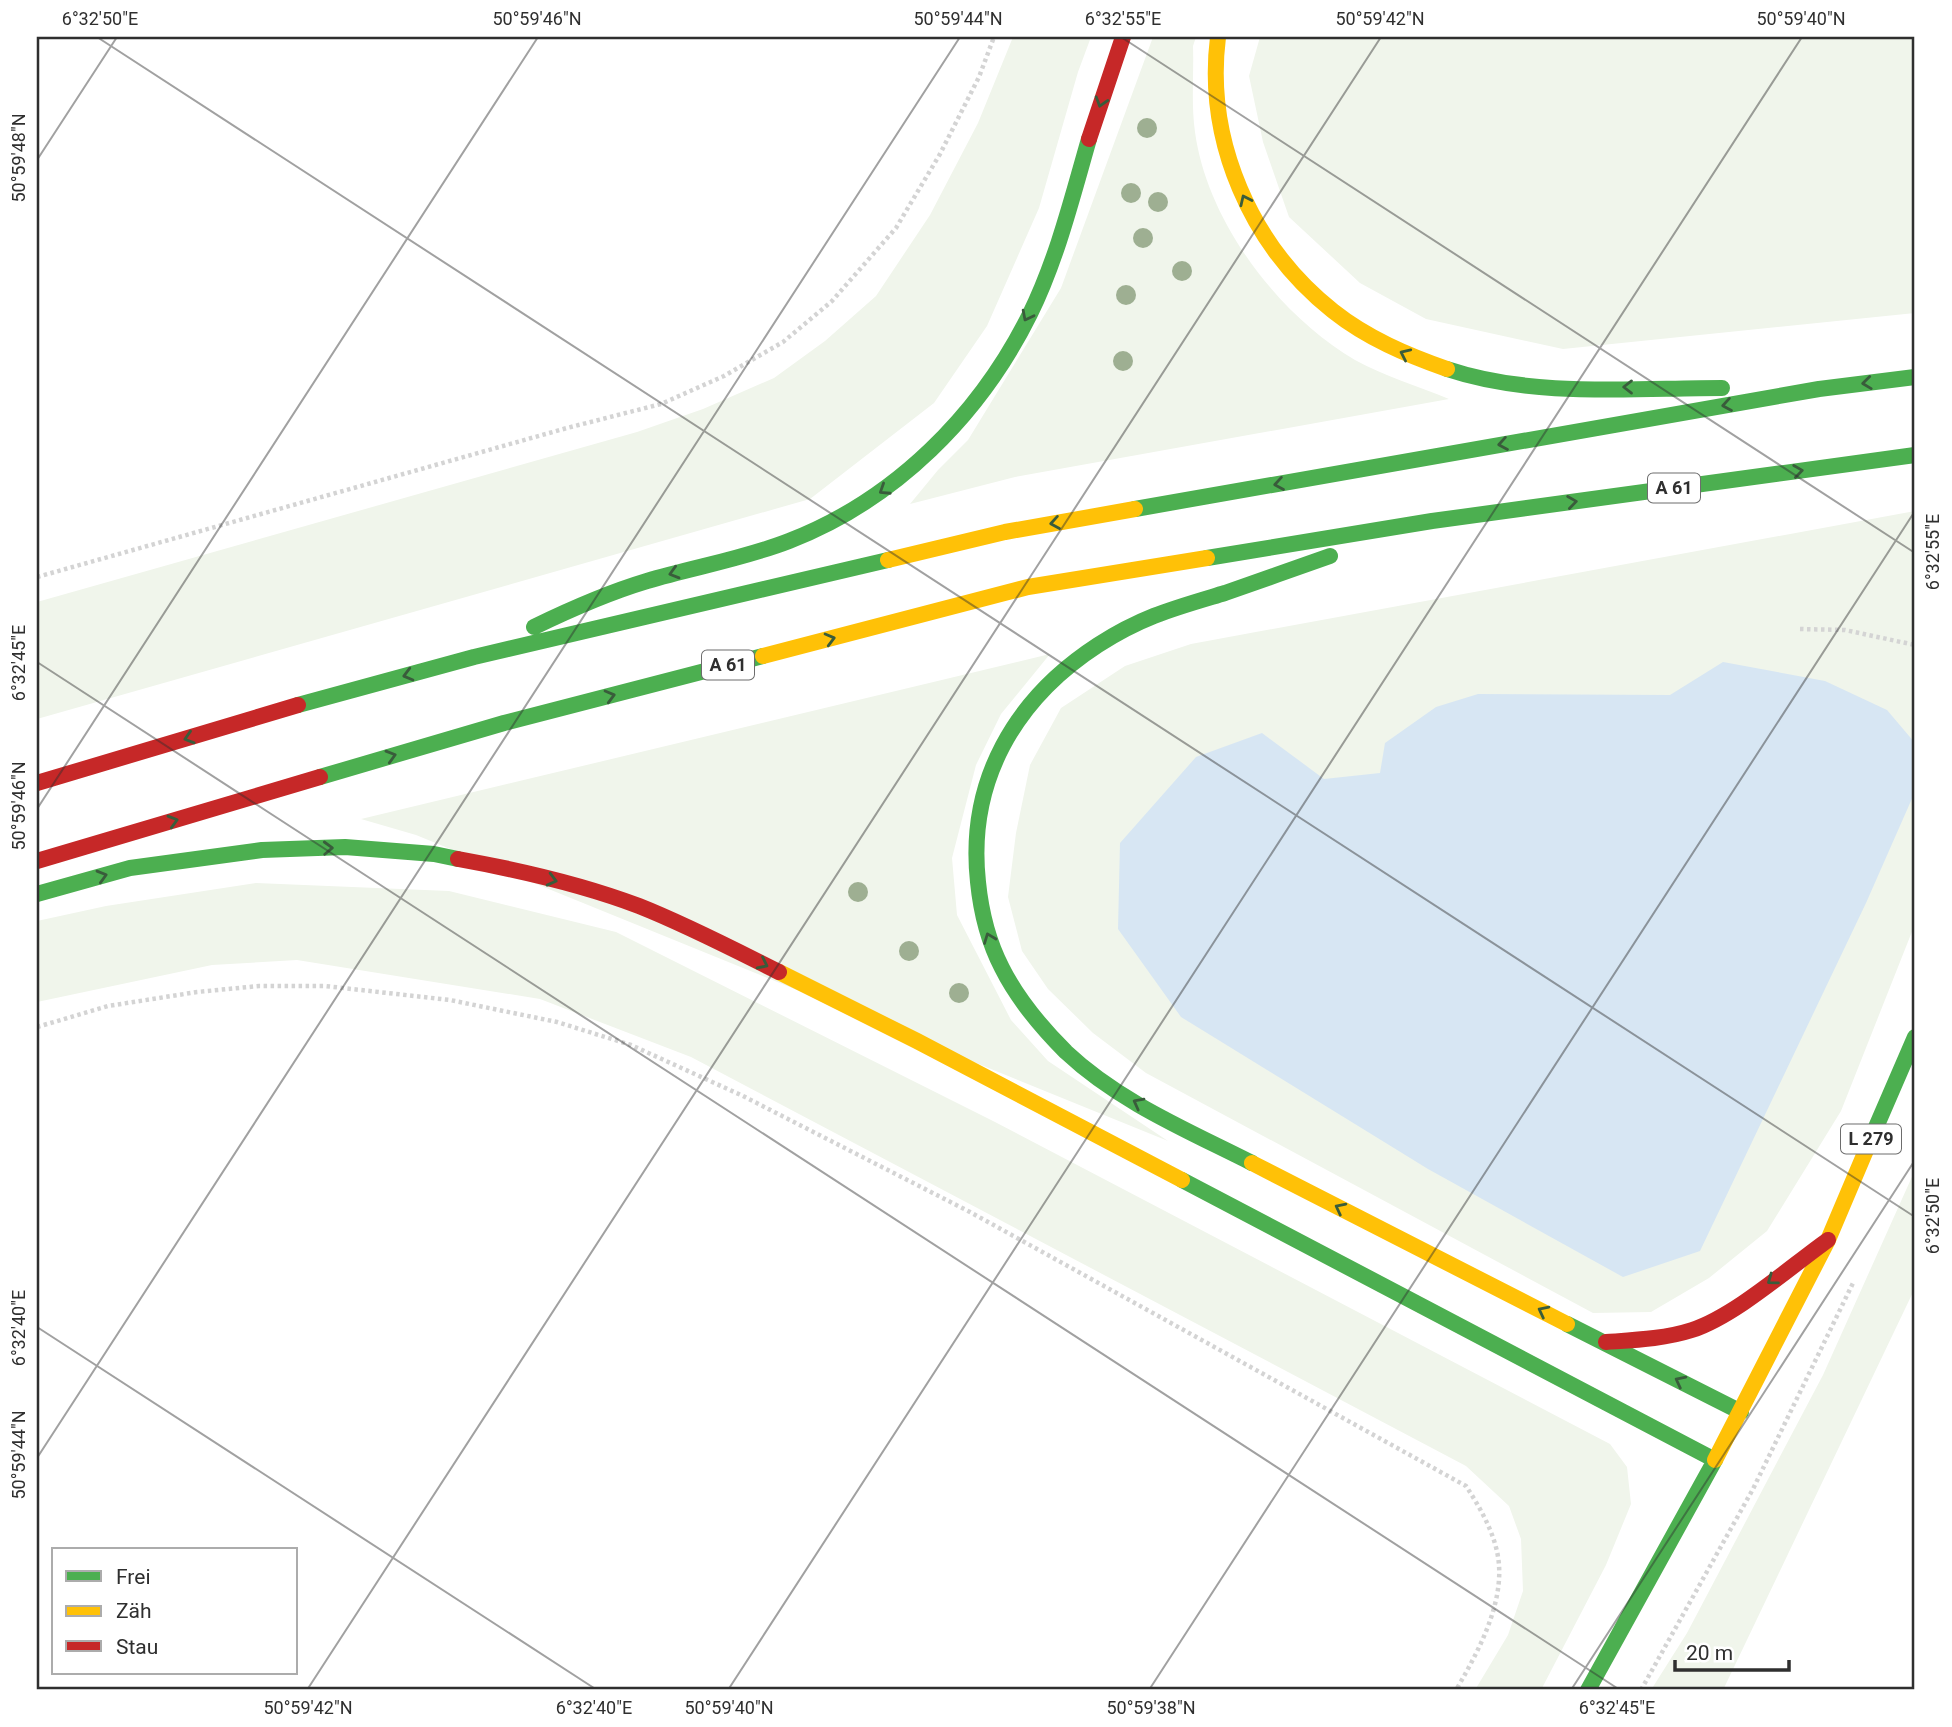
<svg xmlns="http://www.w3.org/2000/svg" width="1952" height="1727" font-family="Roboto,sans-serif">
<rect width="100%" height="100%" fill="#fff"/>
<!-- green -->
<path fill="#f0f5eb" d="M1013 37H1091L1078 72 1039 208 987 326 934 403 810 499 37 719V602L637 432 703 409 774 378 825 341 876 296 930 215 978 123Z
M1153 37H1196L1193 46C1194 74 1191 104 1195 132 1207 221 1278 315 1355 360 1384 376 1418 386 1449 399L1015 477 910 504 938 470 968 440 1061 288Z
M1260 37H1915V313L1563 349 1426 319 1360 283 1289 217 1263 142 1249 76Z
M1915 511V924L1841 1111 1767 1231 1709 1278 1651 1312 1593 1313 1146 1073 1093 1033 1048 989 1022 951 1008 897 1016 833 1030 765 1061 708 1125 666 1191 644Z
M1050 654 1001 714 976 765 952 858 957 915 1011 1020 1048 1061 1168 1141 416 835 361 819Z
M256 883 449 891 616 932 995 1122 1610 1444 1627 1467 1631 1504 1606 1565 1541 1690H1475L1508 1635 1523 1591 1521 1539 1509 1506 1466 1466 691 1057 540 999 297 960 212 965 37 1002V921L106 906Z
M1915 1170V1288L1724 1688 1723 1690H1651L1687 1633 1823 1375Z"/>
<!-- water -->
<path fill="#d7e6f3" d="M1723 662 1825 681 1887 710 1915 743 1914 794 1866 903 1700 1251 1623 1277 1428 1169 1181 1017 1118 929 1120 843 1196 757 1262 733 1324 779 1380 773 1385 743 1436 707 1478 694 1670 695Z"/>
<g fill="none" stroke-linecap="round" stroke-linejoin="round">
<!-- path -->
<path stroke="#d4d4d4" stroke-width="4.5" stroke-dasharray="3.5 3.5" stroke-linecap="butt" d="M37 577 567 428 661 404 724 376 783 342 832 301 896 228 940 154 979 77 994 37
M1800 629 1845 630 1915 645
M37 1027 108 1006 197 992 259 986H325L450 1000 557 1022 631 1045 743 1096 970 1212 1466 1486C1481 1509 1497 1537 1499 1565 1502 1608 1477 1654 1456 1690
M1641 1690 1753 1489 1853 1283"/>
<!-- fast -->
<path stroke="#4caf50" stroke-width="16" d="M1447 369C1534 398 1632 388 1722 388
M1135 509 1819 389 1915 377
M1207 558 1432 521 1915 455
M534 627C571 609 607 593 647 581 694 567 743 559 789 541 895 500 980 415 1030 314 1057 259 1072 198 1089 139
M298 705 474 657 888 560
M320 777 504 723 763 656
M37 894 130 868 262 850 345 847 434 854 458 859
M1867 1148 1915 1037
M1252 1163C1189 1131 1119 1102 1066 1052 1041 1027 1018 1000 1002 968 988 941 981 912 978 882 967 781 1015 699 1098 645 1143 616 1175 608 1225 593 1260 581 1295 568 1330 556
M1182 1180 1715 1460
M1567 1324 1741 1412
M1588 1690 1715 1460"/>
<!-- slow -->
<path stroke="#ffc107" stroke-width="16" d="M1218 37C1205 141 1251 246 1333 311 1367 338 1407 355 1447 369
M888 560 1005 532 1135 509
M763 656 1028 587 1207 558
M779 972 917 1041 1182 1180
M1252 1163 1567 1324
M1715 1460 1828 1240 1867 1148"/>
<!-- jam -->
<path stroke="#c62828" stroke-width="16" d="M1089 139 1123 37
M37 783 298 705
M458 859C519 870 581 884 639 906 687 925 733 949 779 972
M37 861 320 777
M1606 1342C1635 1340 1664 1339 1692 1330 1735 1316 1790 1267 1828 1240"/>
</g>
<!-- trees -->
<g fill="#9eaf92">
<circle cx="1147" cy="128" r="10"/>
<circle cx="1131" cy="193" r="10"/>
<circle cx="1158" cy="202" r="10"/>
<circle cx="1143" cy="238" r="10"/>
<circle cx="1182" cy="271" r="10"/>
<circle cx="1126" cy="295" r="10"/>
<circle cx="1123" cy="361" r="10"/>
<circle cx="858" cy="892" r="10"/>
<circle cx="909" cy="951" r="10"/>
<circle cx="959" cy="993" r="10"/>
</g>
<!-- one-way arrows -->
<defs><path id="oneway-chevron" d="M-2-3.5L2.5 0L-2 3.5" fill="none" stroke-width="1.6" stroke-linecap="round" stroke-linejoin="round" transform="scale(1.75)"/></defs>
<g stroke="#395c3b">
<use href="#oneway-chevron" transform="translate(1101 102) rotate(107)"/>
<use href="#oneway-chevron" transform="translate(1245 200) rotate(-115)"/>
<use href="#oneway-chevron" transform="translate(1027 316) rotate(117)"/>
<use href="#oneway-chevron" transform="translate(1405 354) rotate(-155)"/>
<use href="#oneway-chevron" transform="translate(1867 383) rotate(173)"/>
<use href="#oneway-chevron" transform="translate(1628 387) rotate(-180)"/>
<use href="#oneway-chevron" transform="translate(1727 405) rotate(170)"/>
<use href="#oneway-chevron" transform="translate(1503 444) rotate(170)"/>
<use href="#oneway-chevron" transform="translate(1798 471) rotate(-8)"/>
<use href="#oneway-chevron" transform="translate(1279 484) rotate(170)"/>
<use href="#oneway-chevron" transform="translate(884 490) rotate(147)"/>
<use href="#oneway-chevron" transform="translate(1572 502) rotate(-8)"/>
<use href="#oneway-chevron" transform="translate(1055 523) rotate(170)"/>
<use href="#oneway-chevron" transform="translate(674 573) rotate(164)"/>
<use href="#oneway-chevron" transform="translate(830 639) rotate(-15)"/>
<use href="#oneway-chevron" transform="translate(408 675) rotate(165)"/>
<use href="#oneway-chevron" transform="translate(610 696) rotate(-15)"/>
<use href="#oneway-chevron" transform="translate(189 738) rotate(163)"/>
<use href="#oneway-chevron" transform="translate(391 756) rotate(-16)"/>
<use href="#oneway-chevron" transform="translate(173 821) rotate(-16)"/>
<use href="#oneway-chevron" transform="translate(328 848) rotate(-2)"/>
<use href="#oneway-chevron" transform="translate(102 876) rotate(-16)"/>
<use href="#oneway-chevron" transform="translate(552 880) rotate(14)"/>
<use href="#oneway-chevron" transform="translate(989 938) rotate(-111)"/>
<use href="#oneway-chevron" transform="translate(763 964) rotate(26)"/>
<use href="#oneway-chevron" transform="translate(1138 1103) rotate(-152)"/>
<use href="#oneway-chevron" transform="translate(1340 1208) rotate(-153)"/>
<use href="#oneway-chevron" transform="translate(1772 1280) rotate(144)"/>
<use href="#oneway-chevron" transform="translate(1543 1311) rotate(-153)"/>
<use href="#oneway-chevron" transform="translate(1680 1381) rotate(-153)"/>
</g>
<!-- ticks -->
<path fill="none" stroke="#2f2f2f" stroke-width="2" stroke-opacity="0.45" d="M97 37 1915 1217M1121 37 1915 553M37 160 117 37M37 662 1620 1690M37 809 538 37M37 1327 597 1690M37 1458 960 37M307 1690 1381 37M728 1690 1802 37M1149 1690 1915 511M1571 1690 1915 1160"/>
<g text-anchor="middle" stroke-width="7" stroke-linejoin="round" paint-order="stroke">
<!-- shield labels -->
<g fill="#fff" stroke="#6d6d6d" stroke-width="2">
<rect x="1648" y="473.5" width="52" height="29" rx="5"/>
<rect x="702" y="650.5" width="52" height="29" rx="5"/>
<rect x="1841" y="1124.5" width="60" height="29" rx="5"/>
</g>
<g font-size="18" font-weight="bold" fill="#2f2f2f">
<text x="1674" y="494">A 61</text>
<text x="728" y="671">A 61</text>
<text x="1871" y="1145">L 279</text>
</g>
</g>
<!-- border -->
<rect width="1952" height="1727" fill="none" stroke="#ffffff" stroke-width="77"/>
<!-- legend -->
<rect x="52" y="1548" width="245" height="126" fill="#ffffff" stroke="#acacac" stroke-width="2"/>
<rect x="66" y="1571" width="35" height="10" fill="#4caf50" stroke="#acacac" stroke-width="2"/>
<text x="116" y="1584" font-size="21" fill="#2f2f2f">Frei</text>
<rect x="66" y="1606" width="35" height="10" fill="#ffc107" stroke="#acacac" stroke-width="2"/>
<text x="116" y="1618" font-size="21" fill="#2f2f2f">Zäh</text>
<rect x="66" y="1641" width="35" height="10" fill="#c62828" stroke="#acacac" stroke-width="2"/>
<text x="116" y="1654" font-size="21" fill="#2f2f2f">Stau</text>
<!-- scale -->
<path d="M1675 1660v10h114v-10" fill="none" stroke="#2f2f2f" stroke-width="3.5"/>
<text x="1686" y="1660" font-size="21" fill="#2f2f2f" stroke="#ffffff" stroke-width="5" paint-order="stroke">20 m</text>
<rect x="38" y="38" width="1875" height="1650" fill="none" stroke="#2f2f2f" stroke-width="2.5"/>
<g font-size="18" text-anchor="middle" fill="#2f2f2f">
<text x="100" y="25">6°32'50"E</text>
<text x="537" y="25">50°59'46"N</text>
<text x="958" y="25">50°59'44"N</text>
<text x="1123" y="25">6°32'55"E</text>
<text x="1380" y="25">50°59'42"N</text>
<text x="1801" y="25">50°59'40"N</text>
<text transform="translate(19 158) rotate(-90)" y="6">50°59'48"N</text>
<text transform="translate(1933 552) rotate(-90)" y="6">6°32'55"E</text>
<text transform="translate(19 663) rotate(-90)" y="6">6°32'45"E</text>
<text transform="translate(19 806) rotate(-90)" y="6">50°59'46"N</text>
<text transform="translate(1933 1216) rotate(-90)" y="6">6°32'50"E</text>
<text transform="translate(19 1328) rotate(-90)" y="6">6°32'40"E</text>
<text transform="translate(19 1455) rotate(-90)" y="6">50°59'44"N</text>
<text x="308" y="1714">50°59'42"N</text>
<text x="594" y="1714">6°32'40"E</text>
<text x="729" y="1714">50°59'40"N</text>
<text x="1151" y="1714">50°59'38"N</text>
<text x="1617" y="1714">6°32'45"E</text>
</g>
</svg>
